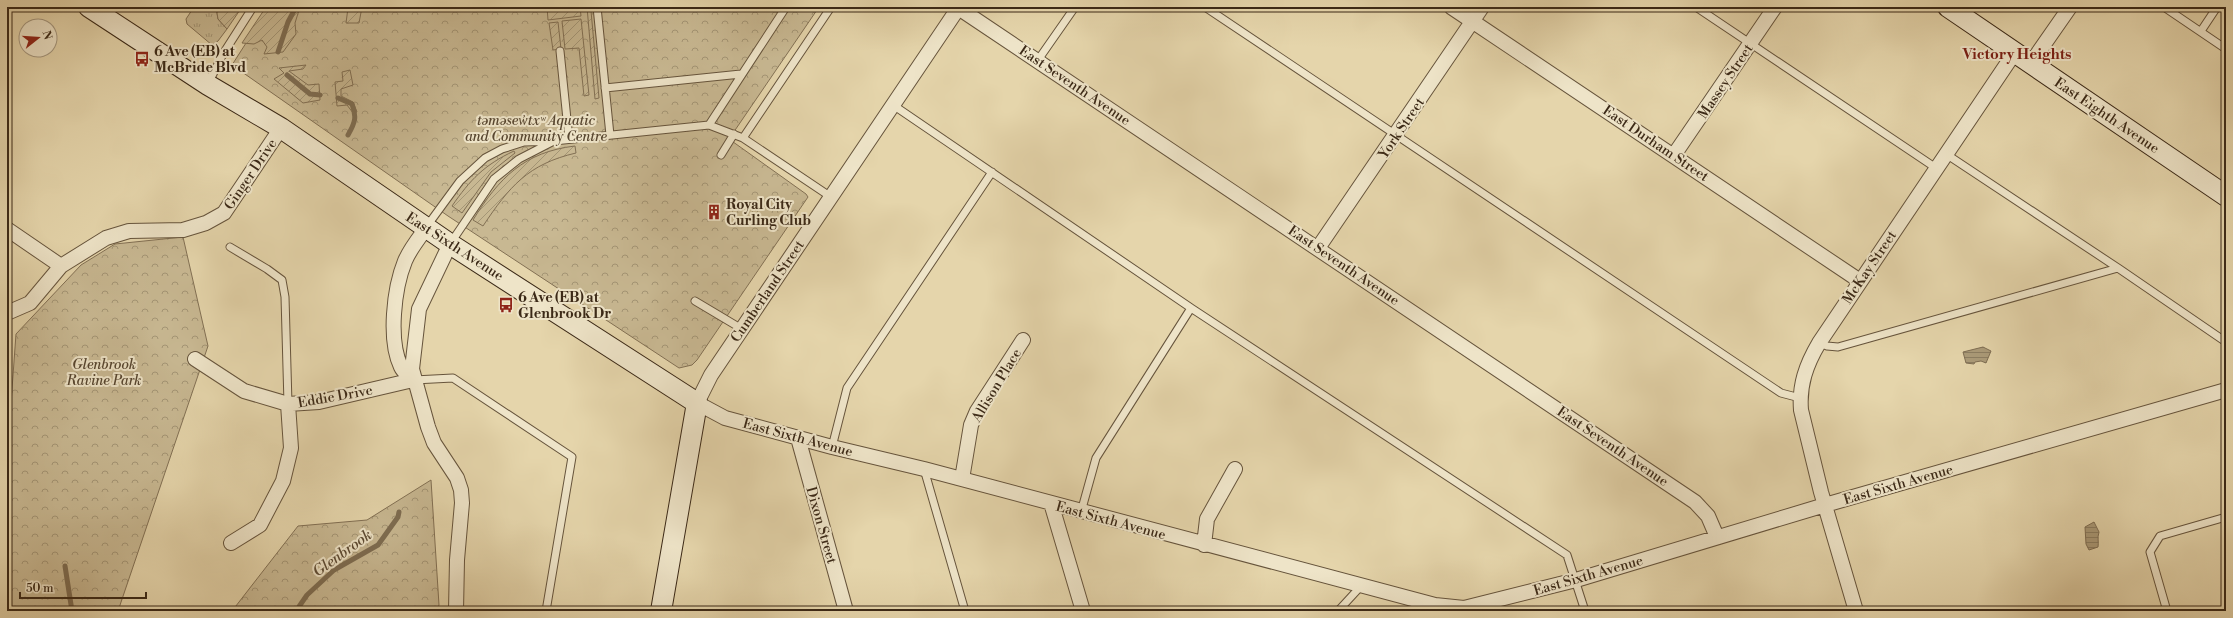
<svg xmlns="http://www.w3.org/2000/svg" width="2233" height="618" font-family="'Libre Bodoni',serif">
<defs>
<pattern id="grass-tufts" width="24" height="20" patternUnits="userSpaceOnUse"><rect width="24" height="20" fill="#c8b892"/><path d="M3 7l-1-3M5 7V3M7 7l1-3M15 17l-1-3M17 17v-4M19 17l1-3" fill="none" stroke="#a49676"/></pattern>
<pattern id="park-crowns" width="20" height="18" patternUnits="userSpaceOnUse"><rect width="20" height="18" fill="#c8b892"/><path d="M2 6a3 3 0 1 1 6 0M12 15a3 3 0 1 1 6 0" fill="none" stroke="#a49676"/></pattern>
<pattern id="garden-furrows" width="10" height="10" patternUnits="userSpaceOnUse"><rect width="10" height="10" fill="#c8b892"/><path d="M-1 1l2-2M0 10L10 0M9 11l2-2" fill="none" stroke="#a49676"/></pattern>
<pattern id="water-rules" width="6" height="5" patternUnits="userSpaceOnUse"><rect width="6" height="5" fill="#ab9b79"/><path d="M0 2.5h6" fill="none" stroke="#8c7e62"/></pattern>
</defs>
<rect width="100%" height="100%" fill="#e5d5ab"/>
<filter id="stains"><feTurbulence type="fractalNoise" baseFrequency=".005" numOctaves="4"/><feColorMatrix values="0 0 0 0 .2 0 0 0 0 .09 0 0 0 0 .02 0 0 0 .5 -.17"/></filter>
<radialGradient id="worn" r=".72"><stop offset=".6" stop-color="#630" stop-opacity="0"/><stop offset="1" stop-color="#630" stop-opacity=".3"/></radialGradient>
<!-- grass -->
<path fill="url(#grass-tufts)" stroke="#827054" d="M194 7H216L218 19 227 29 218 41 212 45 187 24 186 19Z"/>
<!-- park -->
<path fill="url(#park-crowns)" stroke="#827054" d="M269 7H819L729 139 806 194 808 197 697 360 692 365 679 368 448 216 232 65Z
M183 237 208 346 118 611H7V420L11 403 16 334 81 265 115 244Z
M431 480 439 605 437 611H232L298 526 367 520Z"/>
<!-- garden -->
<path fill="url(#garden-furrows)" stroke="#827054" d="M216 7H242L227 29 218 19Z
M266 7H300L295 23 296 34 283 52 264 54 267 47 262 40 254 44 242 43Z
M362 7 359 23H346L348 8Z
M547 7H565V9L580 7 581 16 548 20Z
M587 7H590L591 11 599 98 595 99Z
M581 19 589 95 584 96 579 48 565 49 562 21Z
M558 22 561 49 553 50 549 23Z
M306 65 303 69 289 71 308 85 319 84 320 100 303 103 274 79 284 73 279 68Z
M350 70 353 85 341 89V96L353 102 357 112 353 113 347 105 337 106 335 82 343 81 342 72Z
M575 146 576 153C528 164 509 187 483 226L473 220C499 178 524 152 575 146Z
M514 151 515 153 491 172 462 213 452 206C470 180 484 165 514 151Z"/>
<!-- water -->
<path fill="url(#water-rules)" stroke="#7e6d52" d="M1983 347 1991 351 1986 363 1981 361 1975 362 1974 364 1966 363 1963 352Z
M2094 522 2099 532C2097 538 2099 542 2098 547L2089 550 2086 544 2085 527Z"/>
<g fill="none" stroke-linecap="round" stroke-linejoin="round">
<!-- stream -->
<path stroke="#7e6d52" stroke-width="5" d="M278 52 288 22 296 7
M287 75 310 94 320 95
M338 98 352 104C357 117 355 123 348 135
M65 566 72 611
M296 611 307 595 334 570 378 545 398 517 399 512"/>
<!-- lane casing -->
<g stroke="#66543c" stroke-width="9">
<path id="lane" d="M597 7 610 135
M1205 7 1781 393 1800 398
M1696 7 1936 168
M2164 7 2226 49
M2201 31 2217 7
M560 51 569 139
M1038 60 1075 7
M208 84 223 54 253 7
M605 88 741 74
M893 105 1191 308 1096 458 1081 512
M709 125 786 7
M743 138 831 197
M1946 154 2118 268
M721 155 734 134
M427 226 460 181 485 158 502 149 524 142 554 141 709 125 743 138 831 7
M450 244 494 179 519 159 552 142
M230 247 267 269 282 280 285 297 288 404
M695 301 742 329
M1191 308 1567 555 1585 611
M1819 343 1827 346 1838 347 2118 268 2226 342
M414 380 453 378 572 457 546 611
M832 447 847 388 992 172
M924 469 965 611
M1338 611 1362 585
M2167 611 2150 552 2160 536 2226 517"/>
</g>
<!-- street casing -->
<g stroke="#66543c" stroke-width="16">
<path id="street" d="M957 7 1695 502 1708 516 1717 537
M959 7 711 375 697 403 725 418 832 447 924 469 1435 605 1464 608 1576 580 1825 505 2226 390
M1451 7 1860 281
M2031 63 2070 7
M1674 155 1775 7
M7 229 61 266
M450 244 419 309 412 369 428 427 434 443 457 478 461 490 462 503 457 560 456 611
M1318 248 1482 7
M7 313 30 303 61 266 106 238 129 231 183 230 206 223 224 213 281 128
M195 359 244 391 288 404 319 402 413 380
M413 380C409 376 403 372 401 367 388 340 394 288 405 261 410 249 419 238 427 227
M798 438 846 611
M962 479 971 425 977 411 1023 340
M1051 503 1083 611
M231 543 260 525 283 481 291 448 288 404
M1204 545 1207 519 1235 469
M1856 611 1821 492 1801 410C1799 385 1806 365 1819 343L2015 52"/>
</g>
<!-- secondary casing -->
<g stroke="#3b2917" stroke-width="22">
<path id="secondary" d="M89 7 208 85 281 128 450 244 697 403 661 611
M1948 7 2226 196"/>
</g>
<!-- lane -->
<use href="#lane" stroke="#eee4c8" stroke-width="7"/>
<!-- street -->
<use href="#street" stroke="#eee4c8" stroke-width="14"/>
<!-- secondary -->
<use href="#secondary" stroke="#eee4c8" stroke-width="20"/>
</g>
<!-- icons -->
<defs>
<g id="bus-bare" transform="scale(1.2)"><path d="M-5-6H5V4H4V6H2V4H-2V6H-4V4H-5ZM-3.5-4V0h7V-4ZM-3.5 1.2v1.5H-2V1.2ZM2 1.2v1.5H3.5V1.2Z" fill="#8f2418" stroke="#eee4c8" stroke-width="2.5" paint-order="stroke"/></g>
<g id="building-bare" transform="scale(1.2)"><path d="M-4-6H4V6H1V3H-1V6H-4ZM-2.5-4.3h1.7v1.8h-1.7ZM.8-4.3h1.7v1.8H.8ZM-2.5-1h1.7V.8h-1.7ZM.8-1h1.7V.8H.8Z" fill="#8f2418" stroke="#eee4c8" stroke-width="2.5" paint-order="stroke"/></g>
</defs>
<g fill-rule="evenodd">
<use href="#bus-bare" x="142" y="59"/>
<use href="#building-bare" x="714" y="212"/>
<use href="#bus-bare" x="506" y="305"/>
</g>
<g text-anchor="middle" stroke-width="4" stroke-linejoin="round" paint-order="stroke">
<!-- poi labels -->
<g font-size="14" font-weight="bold" fill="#3b2917" stroke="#eee4c8" text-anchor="start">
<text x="154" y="56">6 Ave (EB) at<tspan x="154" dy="16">McBride Blvd</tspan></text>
<text x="726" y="209">Royal City<tspan x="726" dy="16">Curling Club</tspan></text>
<text x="518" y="302">6 Ave (EB) at<tspan x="518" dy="16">Glenbrook Dr</tspan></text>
</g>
<!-- street labels -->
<g font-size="14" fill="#3b2917" stroke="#eee4c8">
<text transform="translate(1725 81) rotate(-56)" y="5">Massey Street</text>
<text transform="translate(1075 85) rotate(34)" y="5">East Seventh Avenue</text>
<text transform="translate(2107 115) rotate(34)" y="5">East Eighth Avenue</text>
<text transform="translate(1401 128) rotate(-56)" y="5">York Street</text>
<text transform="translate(1656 143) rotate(34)" y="5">East Durham Street</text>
<text transform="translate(250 174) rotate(-56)" y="5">Ginger Drive</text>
<text transform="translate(455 246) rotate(33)" y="5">East Sixth Avenue</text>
<text transform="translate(1344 265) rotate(34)" y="5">East Seventh Avenue</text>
<text transform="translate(1869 267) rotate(-56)" y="5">McKay Street</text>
<text transform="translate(767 291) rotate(-56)" y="5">Cumberland Street</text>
<text transform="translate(996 385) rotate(-59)" y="5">Allison Place</text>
<text transform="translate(335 396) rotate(-10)" y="5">Eddie Drive</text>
<text transform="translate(798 437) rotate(15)" y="5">East Sixth Avenue</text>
<text transform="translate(1613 446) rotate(34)" y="5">East Seventh Avenue</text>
<text transform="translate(1898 484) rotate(-16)" y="5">East Sixth Avenue</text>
<text transform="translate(1111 520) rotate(15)" y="5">East Sixth Avenue</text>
<text transform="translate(822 525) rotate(74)" y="5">Dixon Street</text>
<text transform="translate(1588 575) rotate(-16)" y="5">East Sixth Avenue</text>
</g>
<!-- park labels -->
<g font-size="14" font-style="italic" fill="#574630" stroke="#eee4c8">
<text x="536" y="125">təməsew̓txʷ Aquatic<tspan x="536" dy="16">and Community Centre</tspan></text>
<text x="104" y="369">Glenbrook<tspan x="104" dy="16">Ravine Park</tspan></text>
</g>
<!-- neighbourhood labels -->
<g font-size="15" font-weight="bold" fill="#7a1f14" stroke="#eee4c8">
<text x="2017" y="59">Victory Heights</text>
</g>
<!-- water labels -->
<g font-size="15" font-style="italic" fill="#5d4b34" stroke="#eee4c8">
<text transform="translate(342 553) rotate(-36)" y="5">Glenbrook</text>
</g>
</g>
<!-- margin -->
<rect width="2233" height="618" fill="none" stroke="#e5d5ab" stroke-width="24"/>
<rect x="8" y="8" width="2217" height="602" fill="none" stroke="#3b2917" stroke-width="2"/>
<rect x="12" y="12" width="2209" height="594" fill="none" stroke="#3b2917"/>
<!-- north arrow -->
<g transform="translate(38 38) rotate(73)"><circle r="19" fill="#eee4c8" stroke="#a69981"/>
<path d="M0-3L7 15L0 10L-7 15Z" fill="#8f2418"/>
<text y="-6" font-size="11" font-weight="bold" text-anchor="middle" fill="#3b2917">N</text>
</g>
<!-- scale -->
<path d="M20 592v6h126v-6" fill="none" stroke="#3b2917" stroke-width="2"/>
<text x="26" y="592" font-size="12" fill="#3b2917" stroke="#eee4c8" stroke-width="3" paint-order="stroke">50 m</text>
<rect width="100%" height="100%" filter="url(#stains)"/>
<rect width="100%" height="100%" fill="url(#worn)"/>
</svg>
